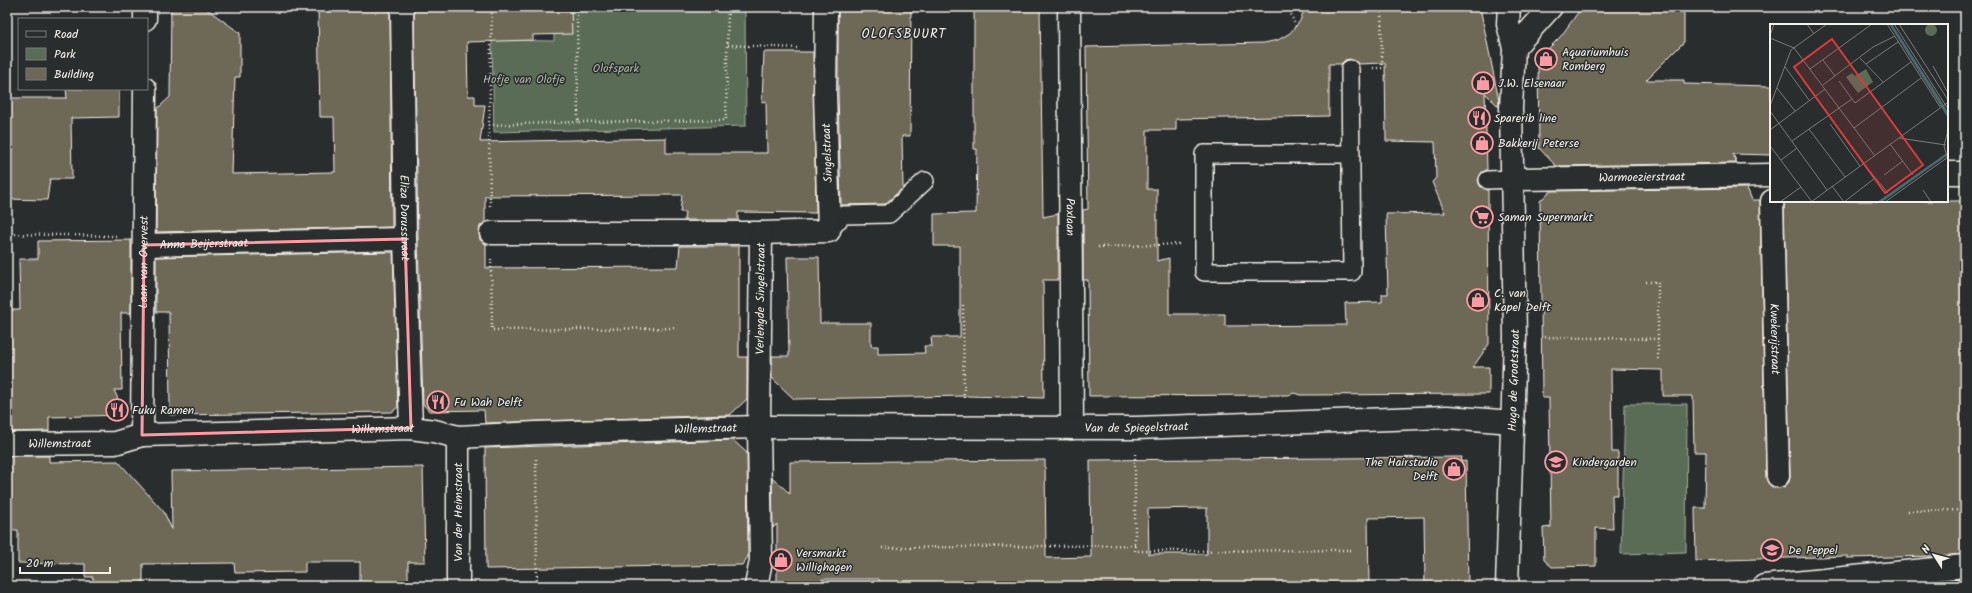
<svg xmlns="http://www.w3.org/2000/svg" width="1972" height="593" font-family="Kalam,sans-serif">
<rect width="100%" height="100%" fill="#2a2d2e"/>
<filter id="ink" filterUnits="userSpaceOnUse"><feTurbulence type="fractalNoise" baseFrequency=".025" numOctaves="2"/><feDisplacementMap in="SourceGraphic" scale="8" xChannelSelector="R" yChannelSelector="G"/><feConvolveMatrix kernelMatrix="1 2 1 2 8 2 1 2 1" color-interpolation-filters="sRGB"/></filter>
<g filter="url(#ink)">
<!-- green -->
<path fill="#5a6c56" stroke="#a7ae9f" d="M554 7H745L746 126 494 132 492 40 554 41Z
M1625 404H1687L1686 552 1621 554Z"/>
<!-- building -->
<path fill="#6e6757" stroke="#f4f1e8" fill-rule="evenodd" d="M171 7H204L240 33V77H235L232 174 335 172 334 117H320L318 7H390L392 227 156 232 157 109 170 97Z
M414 7H565V10H571L572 34 533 35V40L467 42 468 96H475V105H485L480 142 666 138V153H767L766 101 762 102 764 52H813L816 213 738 212V220H684L685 212H680L682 195 485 196V222L480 226 479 233 480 240 486 244V268L678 267 680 246H739V357H747V399L730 415 485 423 484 410 429 411 423 404 418 239Z
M838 7H911L910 136H902L903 188 885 204 841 205 838 93Z
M974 7H1040L1043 217 1058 214V280H1043L1044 398 967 396 794 399 772 378V356H789L787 257H819L820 323H871V346H878V354L925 353 924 346H932L931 337H960V246H934V214L976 213 977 149H974Z
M1305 7H1480L1499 101V107L1485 93 1487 170 1482 172 1478 180 1480 186 1488 190 1489 344 1473 367H1489V394L1300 395 1294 393 1289 395 1089 396 1088 280H1083V210L1088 209 1086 47 1264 43 1278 40 1290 33 1300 21ZM1350 59 1358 64 1385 63 1386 141 1435 142 1436 178 1432 182 1445 213 1386 214 1388 294H1382V302L1345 303 1346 325 1225 326V314H1169V258L1157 261V189H1147V130H1176V119L1329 116V64H1341L1345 60Z
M1582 7H1684V42L1646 80H1684V84L1771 86V155L1733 154 1737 163 1556 166 1539 148 1538 59 1561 36Z
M66 89H119V117L71 118 72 179H50L47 200 7 199V98H67Z
M1747 188 1752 200H1760L1766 476 1768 483 1772 487 1778 488 1785 486 1789 482 1790 476 1784 201H1965V554L1936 556 1847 558 1848 556 1696 561 1695 508H1705L1706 452H1694L1693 396H1663V370L1611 369 1612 452H1618V495H1612L1613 529 1596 528V566L1552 567 1544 560 1543 528 1551 527 1549 398H1542L1540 201 1550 191Z
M131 240V313H121L122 390H114L125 415 49 417V431L7 432V360H10L9 310H20L19 259H38V241Z
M393 252 398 407 392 412 170 415 169 312H156V257Z
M733 440 747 453 748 557 742 565 486 569 485 448Z
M7 456H49V462L118 461 164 512 172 530 171 471 423 467 425 562H408V586H360V562H305V572L235 573 234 563 143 564V586H93V577H85V564L18 563V530H7Z
M1462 457 1461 462 1466 461 1468 586H1425L1424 517 1368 518 1369 586H879V579H822V584H818V586H777V524L773 528 772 477 790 494V462L1045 460 1046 558 1091 557 1090 460ZM1207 508V554H1149L1148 509Z
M1965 579V586H1937L1936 581Z"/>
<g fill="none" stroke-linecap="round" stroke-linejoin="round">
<!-- service casing -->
<g stroke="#f4f1e8" stroke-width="20">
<path id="service" d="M1350 69 1352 272H1204V154H1351
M1488 180 1514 179
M829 231 843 215 889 214 925 181"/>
</g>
<!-- minor casing -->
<g stroke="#f4f1e8" stroke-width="25">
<g id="minor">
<path id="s1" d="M402 7 405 239 411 428"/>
<path id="s2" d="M1069 7 1072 428"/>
<path d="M145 19V7"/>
<path d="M1947 173H1965"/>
<path id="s3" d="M1514 179 1771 175"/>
<path id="s4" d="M1772 201 1778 476"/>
<path d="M491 233H761L829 231 825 93 826 7"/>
<path id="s5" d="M144 245 405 239"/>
<path id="s6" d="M142 435 145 89"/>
<path id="s7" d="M7 444 115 443 142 435 411 428 434 431 458 437 536 433 759 427 1135 428 1447 417 1513 422"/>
<path d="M458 586V437"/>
<path id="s8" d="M756 586 761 561 759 427 761 233"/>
<path d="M1764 586 1965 566"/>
</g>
</g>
<!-- tertiary casing -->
<g stroke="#f4f1e8" stroke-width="25">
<g id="tertiary">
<path d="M1514 48 1551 7"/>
<path id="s9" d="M1507 586 1515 337 1511 108 1514 48 1508 24 1509 7"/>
</g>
</g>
<!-- path -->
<path stroke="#f4f1e8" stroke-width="2.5" stroke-dasharray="1 3" stroke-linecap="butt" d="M577 7 578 122 726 120 728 7
M1288 7 1296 27
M728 45 798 48
M1373 68H1382L1381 7
M489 125 578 122
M490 206 489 125 492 7
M7 234 117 236
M1098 247 1181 244
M491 259 492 330 679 328
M1646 282H1658V359
M963 305 964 401
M1541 337 1659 339
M1135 454V551L1354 550
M536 459 537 586
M1908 511 1965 510
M882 548 1135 545"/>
<!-- service -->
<use href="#service" stroke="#2a2d2e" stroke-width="17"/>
<!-- minor -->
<use href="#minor" stroke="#2a2d2e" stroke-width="22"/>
<!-- tertiary -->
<use href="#tertiary" stroke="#2a2d2e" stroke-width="22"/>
</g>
</g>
<!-- marked area -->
<path fill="none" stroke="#ff9aa2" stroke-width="3" stroke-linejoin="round" d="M405 239 411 428 142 435 144 245Z"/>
<!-- icons -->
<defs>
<g id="shop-ring" transform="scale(1.15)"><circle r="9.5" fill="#2a2d2e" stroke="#ff9aa2" stroke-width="1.5"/><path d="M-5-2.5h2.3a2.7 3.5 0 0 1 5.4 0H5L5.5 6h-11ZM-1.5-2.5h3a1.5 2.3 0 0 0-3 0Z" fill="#ff9aa2"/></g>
<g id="restaurant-ring" transform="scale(1.15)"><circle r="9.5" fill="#2a2d2e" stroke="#ff9aa2" stroke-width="1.5"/><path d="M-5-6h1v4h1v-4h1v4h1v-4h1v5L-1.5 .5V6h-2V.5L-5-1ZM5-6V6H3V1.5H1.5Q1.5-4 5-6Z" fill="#ff9aa2"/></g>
<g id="supermarket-ring" transform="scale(1.15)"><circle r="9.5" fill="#2a2d2e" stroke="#ff9aa2" stroke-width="1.5"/><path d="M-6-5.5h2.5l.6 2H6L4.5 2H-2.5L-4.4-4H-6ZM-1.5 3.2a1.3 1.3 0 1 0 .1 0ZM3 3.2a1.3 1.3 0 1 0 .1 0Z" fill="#ff9aa2"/></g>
<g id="school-ring" transform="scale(1.15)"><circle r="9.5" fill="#2a2d2e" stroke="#ff9aa2" stroke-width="1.5"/><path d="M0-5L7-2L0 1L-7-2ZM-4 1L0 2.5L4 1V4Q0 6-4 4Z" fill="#ff9aa2"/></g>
</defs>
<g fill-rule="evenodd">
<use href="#shop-ring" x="1546" y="59"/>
<use href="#shop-ring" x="1483" y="83"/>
<use href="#restaurant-ring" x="1479" y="118"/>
<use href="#shop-ring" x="1482" y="143"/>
<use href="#supermarket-ring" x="1482" y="217"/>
<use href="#shop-ring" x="1478" y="300"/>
<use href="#restaurant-ring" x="438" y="402"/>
<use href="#restaurant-ring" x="117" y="410"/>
<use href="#school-ring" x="1556" y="462"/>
<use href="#shop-ring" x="1454" y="469"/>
<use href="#school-ring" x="1772" y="550"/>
<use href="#shop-ring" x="781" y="560"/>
</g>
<g text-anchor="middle" stroke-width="3" stroke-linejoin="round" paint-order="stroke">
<!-- poi labels -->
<g font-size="12" fill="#f4f1e8" stroke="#2a2d2e" text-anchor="start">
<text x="1562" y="56">Aquariumhuis<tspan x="1562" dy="14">Romberg</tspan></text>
<text x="1498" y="87">J.W. Elsenaar</text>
<text x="1494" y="122">Sparerib line</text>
<text x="1498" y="147">Bakkerij Peterse</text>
<text x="1498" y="221">Saman Supermarkt</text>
<text x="1494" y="297">C. van<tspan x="1494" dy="14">Kapel Delft</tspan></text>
<text x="454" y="406">Fu Wah Delft</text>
<text x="132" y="414">Fuku Ramen</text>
<text x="1438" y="466" text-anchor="end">The Hairstudio<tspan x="1438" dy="14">Delft</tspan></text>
<text x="1572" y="466">Kindergarden</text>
<text x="1788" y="554">De Peppel</text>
<text x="796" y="557">Versmarkt<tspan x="796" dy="14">Willighagen</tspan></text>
</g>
<!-- park labels -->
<g font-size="12" fill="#afb5a6" stroke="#2a2d2e">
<text x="616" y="72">Olofspark</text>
<text x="524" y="83">Hofje van Olofje</text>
</g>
<!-- street labels -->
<g font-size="12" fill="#f4f1e8" stroke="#2a2d2e">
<text transform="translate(827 153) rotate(-92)" y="4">Singelstraat</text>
<text dy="4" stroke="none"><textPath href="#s3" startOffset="128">Warmoezierstraat</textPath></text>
<text dy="4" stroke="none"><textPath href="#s2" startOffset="210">Paxlaan</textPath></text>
<text dy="4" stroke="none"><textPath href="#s1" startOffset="211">Eliza Dorusstraat</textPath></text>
<text dy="4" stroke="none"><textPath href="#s5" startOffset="60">Anna Beijerstraat</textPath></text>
<text dy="4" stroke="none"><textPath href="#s6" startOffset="173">Laan van Overvest</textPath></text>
<text dy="4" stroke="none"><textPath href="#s8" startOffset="288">Verlengde Singelstraat</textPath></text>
<text dy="4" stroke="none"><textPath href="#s4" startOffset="138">Kwekerijstraat</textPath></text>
<text dy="4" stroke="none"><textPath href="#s9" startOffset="206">Hugo de Grootstraat</textPath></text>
<text dy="4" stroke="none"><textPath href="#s7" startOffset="1132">Van de Spiegelstraat</textPath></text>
<text dy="4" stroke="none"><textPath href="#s7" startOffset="701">Willemstraat</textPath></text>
<text dy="4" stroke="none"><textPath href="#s7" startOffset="377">Willemstraat</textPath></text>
<text dy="4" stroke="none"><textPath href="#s7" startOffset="53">Willemstraat</textPath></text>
<text transform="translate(458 512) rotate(-90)" y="4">Van der Heimstraat</text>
</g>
<!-- neighbourhood labels -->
<g font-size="13" letter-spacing="1" fill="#f4f1e8" stroke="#2a2d2e">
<text x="904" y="38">OLOFSBUURT</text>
</g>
</g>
<!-- overview -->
<g transform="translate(1770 24)">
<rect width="178" height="178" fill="#2a2d2e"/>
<path d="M155 6a6 6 0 1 1 12 0a6 6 0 1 1-12 0ZM96 45 103 58 88 69 76 53 82 49 85 52Z" fill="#5a6c56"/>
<path d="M119 0H122L172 78 178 88V94ZM178 128V131L112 178H107Z" fill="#4a686d"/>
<path fill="none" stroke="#7b7b78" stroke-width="1" d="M37 0 44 10M117 0 170 83M124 0 178 85M129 0 178 76M0 12 4 0M0 14 24 24 105 132M90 34 113 58M53 36 65 52M96 40 128 18M163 42 178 69M15 43 39 76M40 45 102 0M69 57 85 79 141 38M53 61 103 23 125 12M7 64 25 87M45 72 59 91M0 82 21 26 57 0M0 87 57 166M60 100 90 142M84 104 151 54M39 105 75 153M0 106 55 65M178 106 174 122 178 136M0 107V163M129 114 176 121M22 117 82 75M120 120 143 151M1 123 42 178M11 136 27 124M93 139 118 169M114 151 133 137M62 162 74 178M153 166 161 178M10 178 31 163M41 178 177 79M74 178 105 154M115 178 178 133"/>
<path fill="#d93c3b" fill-opacity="0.15" stroke="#d93c3b" stroke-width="2" d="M62 15 153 141 115 169 24 43Z"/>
<rect width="178" height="178" fill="none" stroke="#f4f1e8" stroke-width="2"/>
</g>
<!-- margin -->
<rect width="1972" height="593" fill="none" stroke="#2a2d2e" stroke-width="24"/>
<rect x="12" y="12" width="1948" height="569" fill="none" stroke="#f4f1e8" stroke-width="1.5" filter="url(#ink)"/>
<!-- legend -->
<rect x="18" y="18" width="130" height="72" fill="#2a2d2e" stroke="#7b7b78"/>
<rect x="26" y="31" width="20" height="6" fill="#2a2d2e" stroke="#7b7b78"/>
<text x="54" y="38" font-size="12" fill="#f4f1e8">Road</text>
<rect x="26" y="48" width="20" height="12" fill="#5a6c56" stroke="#7b7b78"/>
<text x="54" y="58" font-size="12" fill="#f4f1e8">Park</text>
<rect x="26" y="68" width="20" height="12" fill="#6e6757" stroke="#7b7b78"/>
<text x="54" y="78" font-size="12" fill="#f4f1e8">Building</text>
<!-- north arrow -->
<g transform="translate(1934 555) rotate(306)" stroke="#2a2d2e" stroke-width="3" paint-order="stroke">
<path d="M0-3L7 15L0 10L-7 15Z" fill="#f4f1e8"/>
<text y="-6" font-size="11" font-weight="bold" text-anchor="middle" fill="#f4f1e8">N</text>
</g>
<!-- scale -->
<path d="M20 567v6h90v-6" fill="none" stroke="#f4f1e8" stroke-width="2"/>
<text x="26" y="567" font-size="12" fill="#f4f1e8" stroke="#2a2d2e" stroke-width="3" paint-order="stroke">20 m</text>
</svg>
